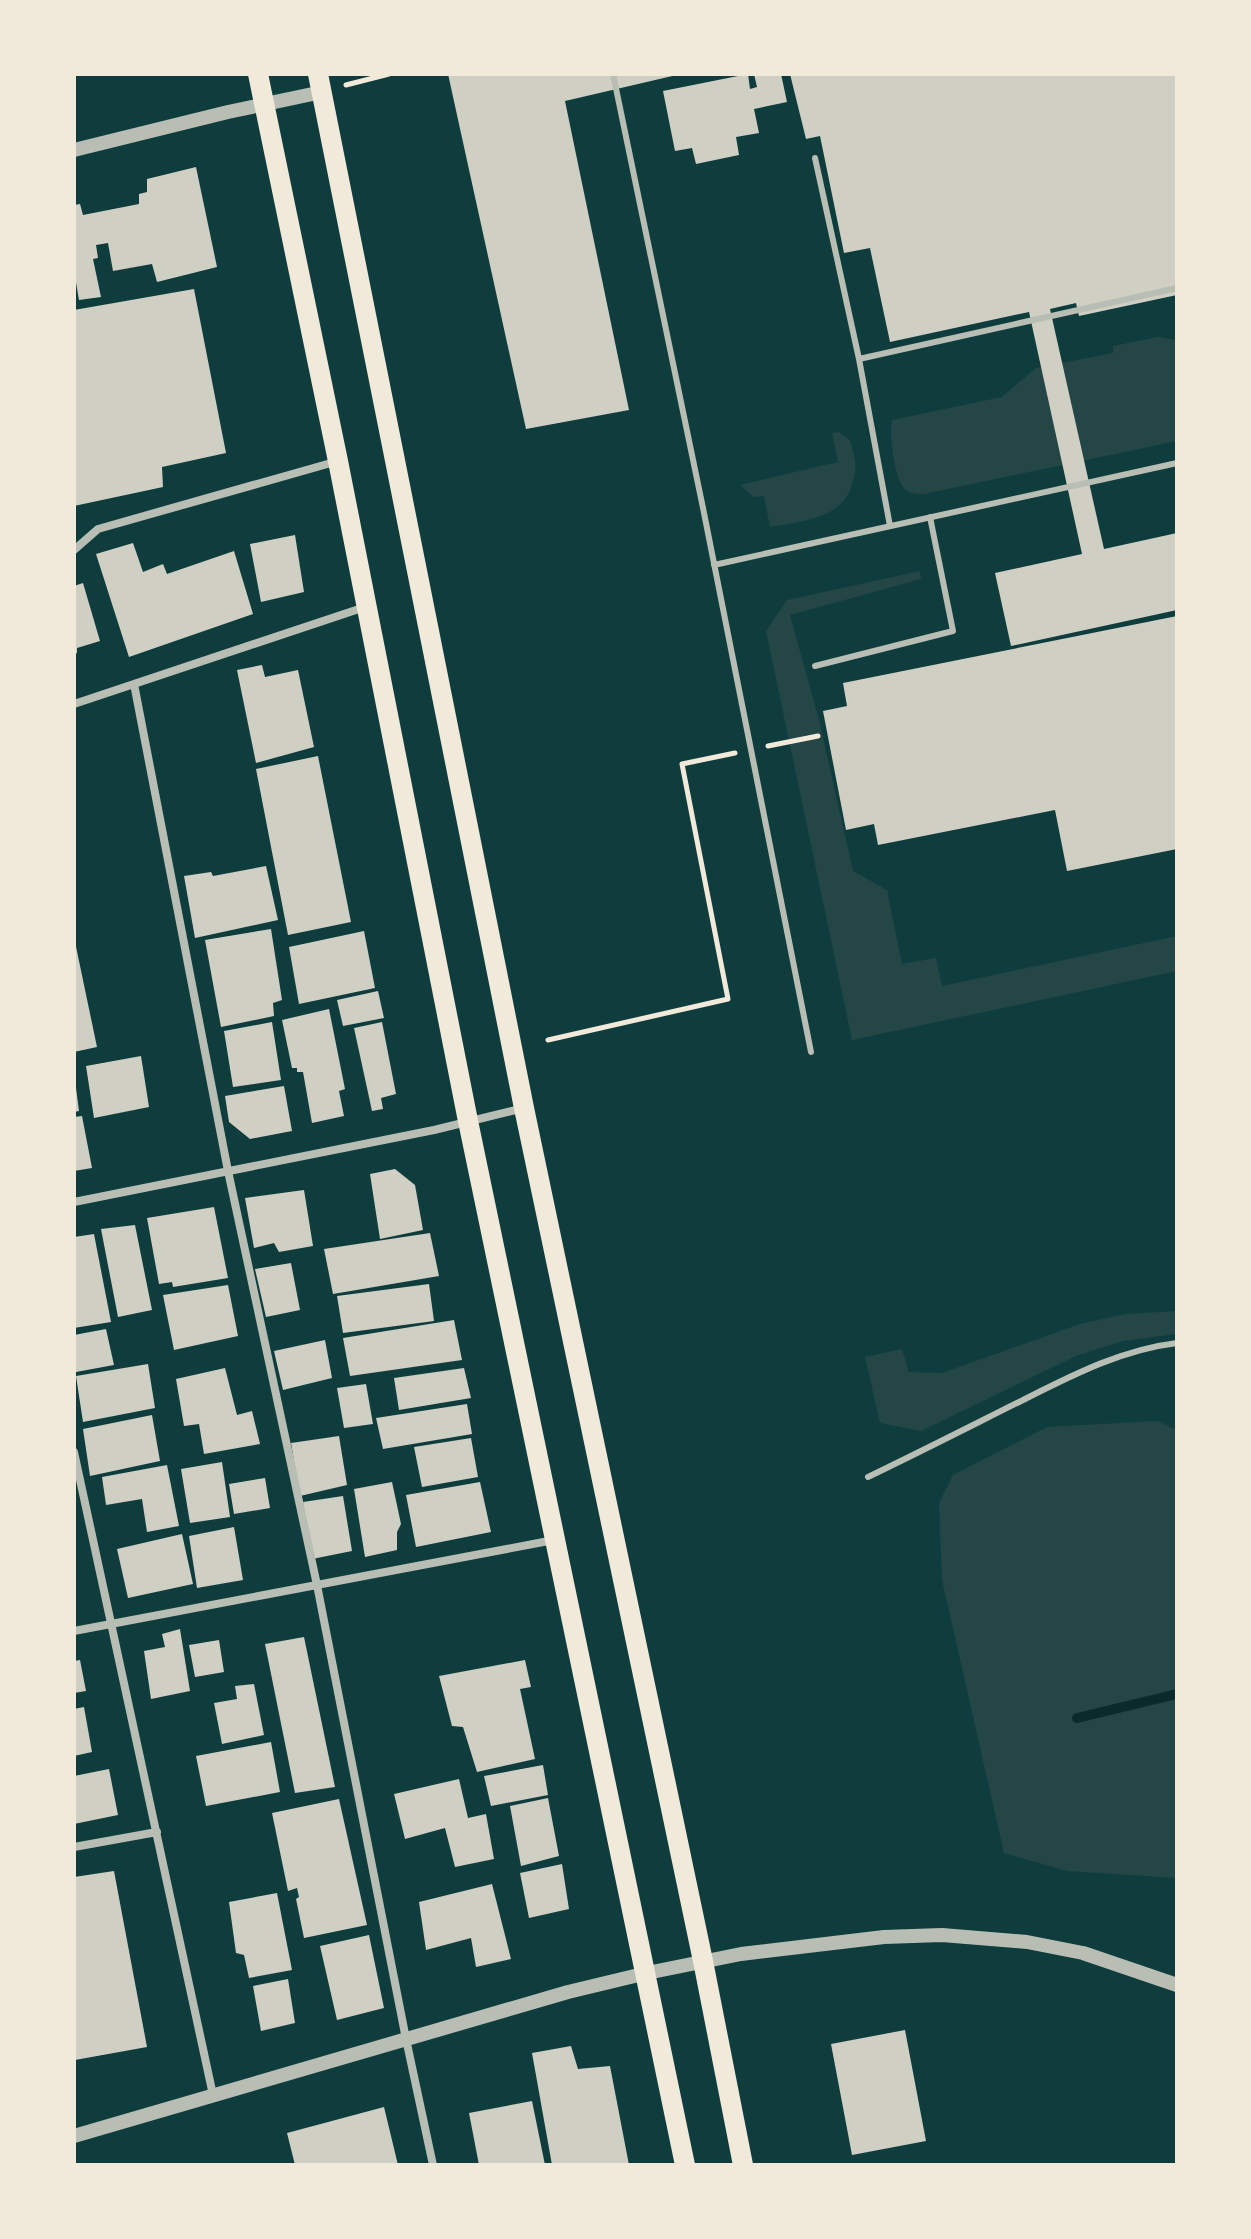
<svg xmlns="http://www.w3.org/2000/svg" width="1251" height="2239" font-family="Arial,sans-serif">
<rect width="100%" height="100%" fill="#0f3d3e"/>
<!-- green -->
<path fill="#244646" d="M1158 337 1177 340V441L924 494C918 494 910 494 905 489 894 479 889 433 892 420L1002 397 1036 368 1113 353V346Z
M839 432 850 440C852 450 857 461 855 471 850 519 807 520 770 527L764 496 754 497 740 485 838 462 832 433Z
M920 571 921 579 790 615 819 720 853 871 887 890 902 964 936 958 942 986 1177 936V971L852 1040 766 631 787 600Z
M1177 1311V1334L1123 1341 1076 1356 921 1431 880 1423 865 1357 902 1349 909 1372 942 1373 1080 1324 1126 1314Z
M1157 1421 1177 1430V1878L1067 1871 1004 1853 942 1580 939 1503 953 1475 1047 1427Z"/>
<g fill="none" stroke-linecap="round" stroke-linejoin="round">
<!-- stream -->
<path stroke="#0a2a2b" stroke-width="10" d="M1077 1718 1177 1694"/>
</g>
<!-- building -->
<path fill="#cfcfc3" d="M448 74H681L565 101 629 410 526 429Z
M748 74 750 89 757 87 754 74H781L787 102 754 109 759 133 736 137 739 155 696 164 692 148 675 151 663 91Z
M790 74H1177V295L1079 316 1076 303 1050 309 1104 549 1177 533V610L1011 646 995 573 1082 554 1029 312 890 342 870 248 844 253 820 136 806 139Z
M196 167 217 267 157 282 152 264 113 271 108 243 96 245 98 258 93 259 101 297 79 300 74 271V205L80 204 83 215 139 204V194L147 192V179Z
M194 289 226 453 162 467 163 487 74 506V310Z
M295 535 304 592 261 602 250 544Z
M133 543 143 572 163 564 167 574 234 551 253 614 129 657 96 554Z
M83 583 100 641 77 648V653L74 654V586Z
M1177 616V849L1067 871 1055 810 878 845 874 824 846 830 823 711 847 706 843 683Z
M262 665 265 677 298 670 314 747 256 763 237 670Z
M318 756 351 922 288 935 256 769Z
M266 866 278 920 195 938 184 876 211 872 213 876Z
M271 929 282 1000 273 1003 274 1016 221 1027 205 940Z
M364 931 375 988 299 1004 289 947Z
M74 937 97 1047 74 1052Z
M378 991 384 1018 343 1026 337 1000Z
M329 1009 345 1089 339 1091 344 1116 312 1123 303 1072H297V1068H292L282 1020Z
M272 1022 281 1080 233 1087 224 1031Z
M382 1022 396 1094 381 1098 383 1109 372 1111 354 1028Z
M141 1056 149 1107 94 1118 86 1066Z
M284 1086 292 1131 250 1139 229 1122 225 1096Z
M76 1088 79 1111 74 1112V1089Z
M82 1116 92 1168 74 1171V1117Z
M395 1169 415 1185 423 1230 380 1239 370 1174Z
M304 1190 313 1246 279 1252 274 1243 254 1248 245 1198Z
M214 1207 228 1278 173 1287 172 1282 159 1284 147 1218Z
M135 1225 152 1310 118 1317 101 1229Z
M430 1233 439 1276 333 1294 324 1249Z
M94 1234 111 1322 74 1328V1237Z
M291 1263 300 1310 266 1317 255 1269Z
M429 1284 434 1321 343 1333 337 1296Z
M228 1285 238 1336 174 1350 163 1295Z
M454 1320 462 1360 350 1376 343 1338Z
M106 1329 114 1365 76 1372 74 1361V1335Z
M325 1340 332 1378 283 1390 274 1351Z
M148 1364 155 1408 83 1422 76 1376Z
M225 1368 237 1415 252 1411 260 1444 204 1454 199 1424 184 1426 176 1379Z
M464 1368 471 1398 399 1410 394 1378Z
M366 1384 373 1424 344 1428 337 1388Z
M467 1404 472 1434 383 1449 376 1418Z
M152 1415 160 1461 90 1476 83 1429Z
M339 1436 347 1485 300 1496 291 1443Z
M471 1438 478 1477 422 1487 414 1447Z
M222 1462 230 1517 190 1523 181 1469Z
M167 1465 179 1526 147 1532 142 1499 106 1505 102 1477Z
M265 1478 270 1508 234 1514 229 1484Z
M392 1482 401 1524 397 1532V1550L365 1557 354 1489Z
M480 1482 491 1532 416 1547 406 1495Z
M343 1496 352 1551 312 1559 303 1502Z
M234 1527 243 1580 197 1588 189 1536Z
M182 1534 193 1584 128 1598 117 1549Z
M180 1629 190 1691 151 1699 144 1651 165 1647 162 1634Z
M304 1637 335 1787 295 1793 265 1644Z
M219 1640 224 1672 195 1677 189 1645Z
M80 1660 86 1691 74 1693V1661Z
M525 1660 531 1687 520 1689 535 1759 477 1772 463 1727 452 1726 439 1676Z
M254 1684 264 1735 222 1744 214 1703 237 1699 235 1686Z
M84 1707 92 1752 74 1756V1709Z
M271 1742 280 1792 206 1806 196 1756Z
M543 1765 548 1795 491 1806 484 1776Z
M109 1769 118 1815 74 1824V1776Z
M459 1779 468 1818 486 1814 494 1859 455 1867 445 1828 405 1839 394 1794Z
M548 1798 559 1856 521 1866 510 1806Z
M339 1799 367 1925 304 1938 296 1899 299 1897 297 1888 288 1891 272 1813Z
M562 1864 569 1909 529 1918 520 1873Z
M114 1871 147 2047 75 2060 74 1877Z
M492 1884 511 1959 476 1967 471 1938 426 1950 419 1902Z
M277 1893 292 1970 249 1978 244 1955 236 1953 229 1902Z
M369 1935 384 2008 337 2020 320 1946Z
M288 1979 295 2023 261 2031 253 1986Z
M905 2030 926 2141 852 2155 831 2044Z
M571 2046 578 2069 610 2066 629 2165H552L532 2053Z
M532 2101 545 2165H479L469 2113Z
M384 2107 398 2165H295L287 2133Z"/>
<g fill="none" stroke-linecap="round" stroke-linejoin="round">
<!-- path -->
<path stroke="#f1e9da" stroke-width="5" d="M346 85 389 74
M768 746 818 736
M548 1040 728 999 682 764 735 753"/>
<!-- service -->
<path stroke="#b8beb3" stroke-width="6" d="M613 74 703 508 811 1052
M815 158 859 359
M890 526 859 359 1177 288
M714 565 1177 463
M815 666 953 631 930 517
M868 1477C918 1453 967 1428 1017 1403 1069 1377 1119 1350 1177 1343"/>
<!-- minor -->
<path stroke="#b8beb3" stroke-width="8" d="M74 550 98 529 338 461
M134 684 228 1171 317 1585 406 2039 433 2165
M74 704 365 607
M74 1202 434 1130 524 1108
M74 1452 213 2095
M74 1631 554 1540
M74 1847 157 1832"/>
<!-- tertiary -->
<path stroke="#b8beb3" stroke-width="14" d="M74 150 228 112 322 92
M74 2136 568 1992 647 1973 741 1954 884 1937 942 1935 1027 1942 1083 1953 1177 1985"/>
<!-- primary -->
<path stroke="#f1e9da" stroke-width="20" d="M258 74 338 461 468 1121 685 2165
M318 74 524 1108 703 1961 743 2165"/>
</g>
<!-- border -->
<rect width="1251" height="2239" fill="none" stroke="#f1e9da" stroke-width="152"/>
</svg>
